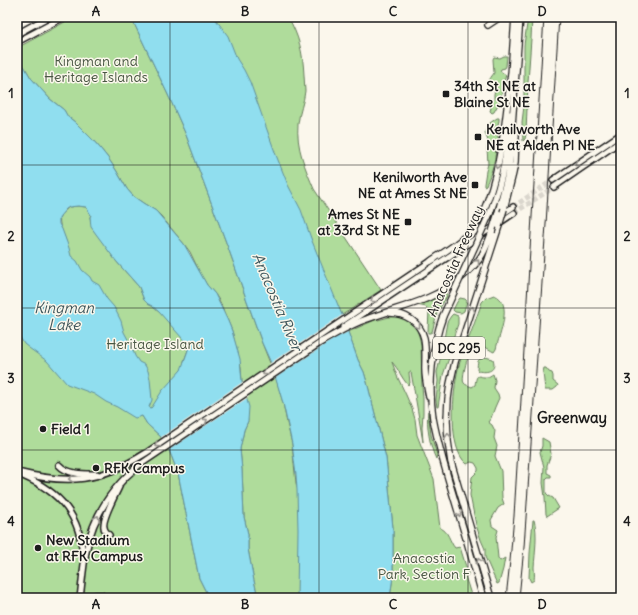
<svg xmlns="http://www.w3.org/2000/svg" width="638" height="615" font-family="Delius,sans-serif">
<rect width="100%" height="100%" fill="#fbf7ec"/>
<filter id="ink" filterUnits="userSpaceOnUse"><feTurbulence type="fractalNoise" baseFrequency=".025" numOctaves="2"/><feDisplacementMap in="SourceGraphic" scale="8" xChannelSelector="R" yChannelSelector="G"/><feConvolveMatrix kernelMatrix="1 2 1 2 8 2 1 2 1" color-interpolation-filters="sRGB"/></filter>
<g filter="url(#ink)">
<!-- green -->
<path fill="#afdc9b" stroke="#667c5c" d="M74 17H131L170 99 186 135 230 253 262 343 276 378 283 403 287 423 292 444 296 483 326 598H258L257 593 254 581 248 549V534L244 517 242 470 240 449 244 430 248 421 242 382 241 367 232 331 220 302 215 294 207 285 201 275 190 252 184 244 161 216 156 211 143 203 133 196 127 189 116 170 108 158 100 148 92 139 76 123 71 119 68 118 64 110 50 99 31 78 24 66 17 58V48Z
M190 17H288C299 36 303 53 304 75 304 80 305 86 305 91 304 102 299 113 298 124 296 147 305 168 314 189L381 290 342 315Z
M528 17H532L531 39 528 82 526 134 525 139 523 141 522 122 524 106V45Z
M504 56H507L506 66 505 68 501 69 500 71 506 75 503 84 501 99 494 112 492 113 490 111 491 108 487 102 488 101 492 102 494 100V94L495 90C486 82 488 82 494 73L493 59 494 57 500 58Z
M499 118V121L496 131 499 140 495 143C498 156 491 173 486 185L484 186V184L486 171 488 164 487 148 488 141 485 132 490 123 497 118Z
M78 206 86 207 91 215 90 217 92 227 116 261 139 287 144 300 148 304 152 306 159 312 188 340V350L184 361V366L154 408H150L53 264 66 241C63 233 58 225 60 215L69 207Z
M443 292H445L447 294V296L437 313 432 332 430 333H428V331L429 310 426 307 417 305 426 303Z
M494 295C514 302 499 335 496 349L494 352C491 351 487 347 483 347 478 348 472 352 469 355 467 358 461 380 464 383 465 385 470 386 472 387L475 385C477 371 478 378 487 377 489 377 491 375 493 374L495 380 494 388 498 394 499 398 495 407 491 418 488 422 492 425 495 431 494 438 497 446 495 456 501 471 502 498 504 504 498 508 491 520 492 526 498 530 496 537 498 558 500 561 505 558 503 569 499 583 497 584 485 557V549L481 540 476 525 470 495 472 477 478 471V468L475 463 471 462 467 464C447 449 453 391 458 369 460 360 464 351 467 343 472 330 477 316 482 302L486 298Z
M460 298 465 299 467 301 464 311 461 313 455 312 453 310 457 302Z
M453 314 458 316V324L449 350V358L443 375 438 407H437L436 400 438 381 437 372 441 356 442 346 444 339 447 322 451 316Z
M389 317C410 316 417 324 421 344L422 386 423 398V413L422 428 423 442 416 401 411 372H409V373L410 383 408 385C402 379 398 368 392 362L397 376 406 395 412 409 415 419 417 435 434 479 440 528C449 531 449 541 455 548L460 547 468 573V575L465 576 472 598H390L393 576V528L386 458 368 386 364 372 358 360 348 332 377 319 378 320Z
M17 332 19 336 78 383 142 416 147 424 161 437 169 450 178 473 199 578 206 592 207 598H17Z
M485 357 493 359C497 371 488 373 478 371L477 370C478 361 476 360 485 357Z
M544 368H546L549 372 552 373 553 376V381L558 385 557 387 553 390H545L543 372Z
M428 411 431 435 437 455 436 459C430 447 426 425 428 411Z
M542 438 549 442 551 454 547 465V473L551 475V477H548L546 479V493L549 496 553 498 559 508 547 516 546 514 545 497 543 483 544 467 540 452 542 446Z
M533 520H534C538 533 535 553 534 567 534 571 535 575 534 580L531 582 529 578 530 553Z"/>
<!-- water -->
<path fill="#90deef" stroke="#62909b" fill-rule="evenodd" d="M131 17H214L228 36 237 59 244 70 250 82 276 155 288 185 301 210 312 241 342 315 358 360 364 372 368 386 386 458 393 528V576L390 598H297L298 530 297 490 296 475 292 444 283 403 271 363 262 343 230 253 186 135 170 99Z
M17 58 24 66 31 78 50 99 64 110 68 117 71 119 76 123 92 139 100 148 108 158 116 170 127 189 133 196 143 203 156 211 184 244 207 285 215 294 228 321 232 331 240 359 242 382 249 407 248 421 244 430 240 449 242 470 244 517 248 534V549L254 581 257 593 258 598H207L206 592 199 578 178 473 169 450 161 437 147 424 142 416 135 418 117 407 106 402 94 394 67 384 47 361 29 348 24 344 17 332ZM78 206 86 207 91 215 90 217 91 227 96 234 116 261 139 287 144 300 148 304 152 306 159 312 182 338 187 346 188 350 181 370 162 391 152 407 151 408 149 407 152 400 150 379 148 371 145 365 139 362 135 356 131 345 124 332 121 321 114 307 107 299 99 285 92 281 90 277 82 270 77 261 71 256 69 248 62 229 59 224V219L60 216 66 209 69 207Z"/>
<!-- pier -->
<path fill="#fbf7ec" d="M342 315 348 332 334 339 274 379 269 364Z
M244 381 249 397 169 450 161 437Z"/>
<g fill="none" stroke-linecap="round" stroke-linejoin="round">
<!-- major-tunnel -->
<path stroke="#dad6cd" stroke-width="5" stroke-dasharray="5 2.5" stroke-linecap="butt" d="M513 207 553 180
M514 213 554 187"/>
<!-- major casing -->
<g stroke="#1c1c1c" stroke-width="8">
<path id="major" d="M17 34 48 17
M17 42 64 17
M553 180 621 134
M554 187 621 141
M464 239 513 207
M343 327 514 213
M59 465C68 475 85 474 97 474
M17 472C69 485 100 482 146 453L434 259
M23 476C60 492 81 516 83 558
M109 535C107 533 104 531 104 527 102 520 115 495 119 487
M80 598C82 583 83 567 86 552 93 516 110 489 138 466L323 341
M91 598 96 595H101"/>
</g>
<!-- highway casing -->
<g stroke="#1c1c1c" stroke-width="8">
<path id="highway" d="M488 25 500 17
M511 75 515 17
M504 209 513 173 515 163 516 134
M490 213C503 179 508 150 509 114
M498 213 507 178 509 166 520 17
M431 261C447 250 465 240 476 224 484 213 488 200 492 187 503 150 507 111 511 73
M390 313C405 313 420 322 424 338 426 348 425 359 425 369 425 378 427 387 429 397
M443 316C432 346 428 386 433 418 438 445 446 472 454 498 464 531 474 565 483 598
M321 342C336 334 351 324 367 319 402 306 432 302 462 277 469 271 477 264 482 255 486 248 489 240 492 232
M491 598 451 462 448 441 447 420 448 399 450 384 455 362 499 226"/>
</g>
<!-- major -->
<use href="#major" stroke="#fbf7ec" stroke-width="5"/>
<!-- highway -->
<use href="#highway" stroke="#fbf7ec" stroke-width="5.5"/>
<!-- rail -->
<path stroke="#1c1c1c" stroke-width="1" d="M17 24 26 17
M506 598 510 561 514 516 544 17
M519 598 524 547 546 224 559 17"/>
<!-- highway-bridge casing -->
<g stroke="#1c1c1c" stroke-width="8" stroke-linecap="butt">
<path id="highway-bridge" d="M499 226 504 209
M492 232 498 213
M443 316 490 213"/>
</g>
<!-- highway-bridge -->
<use href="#highway-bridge" stroke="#fbf7ec" stroke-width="5.5"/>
</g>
<!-- one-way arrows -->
<defs><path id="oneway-chevron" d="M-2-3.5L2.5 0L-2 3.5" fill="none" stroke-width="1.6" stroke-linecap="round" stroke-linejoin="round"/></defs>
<g stroke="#97948e">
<use href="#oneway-chevron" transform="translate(577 164) rotate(146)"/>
<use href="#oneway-chevron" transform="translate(497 166) rotate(102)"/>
<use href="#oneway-chevron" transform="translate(477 262) rotate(-52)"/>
<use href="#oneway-chevron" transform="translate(373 300) rotate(146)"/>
<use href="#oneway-chevron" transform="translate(472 309) rotate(-72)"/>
<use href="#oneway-chevron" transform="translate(418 326) rotate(53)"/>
<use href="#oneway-chevron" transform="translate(265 373) rotate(146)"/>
<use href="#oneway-chevron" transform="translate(205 421) rotate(-34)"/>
<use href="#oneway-chevron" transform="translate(448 436) rotate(-94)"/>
<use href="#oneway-chevron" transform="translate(157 445) rotate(146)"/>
<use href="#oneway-chevron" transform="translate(71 479) rotate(178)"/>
<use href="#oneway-chevron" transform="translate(459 514) rotate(74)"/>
<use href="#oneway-chevron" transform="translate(97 518) rotate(-66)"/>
<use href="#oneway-chevron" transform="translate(479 561) rotate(-106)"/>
</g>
</g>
<!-- grid -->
<path fill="none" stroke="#1c1c1c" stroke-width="1" stroke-opacity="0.55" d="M170 17V598M319 17V598M468 17V598M17 165H621M17 308H621M17 450H621"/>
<!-- markers -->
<g fill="#1c1c1c" stroke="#fbf7ec" stroke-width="1.5">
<rect x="442" y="90" width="8" height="8" rx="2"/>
<rect x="474" y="133" width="8" height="8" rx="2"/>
<rect x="471" y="181" width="8" height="8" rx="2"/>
<rect x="404" y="218" width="8" height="8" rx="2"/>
<circle cx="43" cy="429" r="4"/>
<circle cx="96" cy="468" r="4"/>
<circle cx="38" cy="548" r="4"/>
</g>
<g text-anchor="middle" stroke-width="3" stroke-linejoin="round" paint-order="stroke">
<!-- shield labels -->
<rect fill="#fbf7ec" stroke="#5f5e5a" stroke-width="1" x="433" y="337" width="52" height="22" rx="3"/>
<g font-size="13" font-weight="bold" fill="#1c1c1c">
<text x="459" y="353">DC 295</text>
</g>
<!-- park labels -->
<g font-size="14" fill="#485642" stroke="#fbf7ec">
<text x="96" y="66">Kingman and<tspan x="96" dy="16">Heritage Islands</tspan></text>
<text x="155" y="349">Heritage Island</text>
<text x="424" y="563">Anacostia<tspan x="424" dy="16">Park, Section F</tspan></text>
</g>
<!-- poi labels -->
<g font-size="14" font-weight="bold" fill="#1c1c1c" stroke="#fbf7ec" text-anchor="start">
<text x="454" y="91">34th St NE at<tspan x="454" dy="16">Blaine St NE</tspan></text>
<text x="486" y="134">Kenilworth Ave<tspan x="486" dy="16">NE at Alden Pl NE</tspan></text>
<text x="467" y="182" text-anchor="end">Kenilworth Ave<tspan x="467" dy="16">NE at Ames St NE</tspan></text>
<text x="400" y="219" text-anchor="end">Ames St NE<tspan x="400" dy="16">at 33rd St NE</tspan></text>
<text x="51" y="434">Field 1</text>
<text x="104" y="473">RFK Campus</text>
<text x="46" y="545">New Stadium<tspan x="46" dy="16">at RFK Campus</tspan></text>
</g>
<!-- street labels -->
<g font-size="14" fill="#1c1c1c" stroke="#fbf7ec">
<text transform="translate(455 261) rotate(-66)" y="5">Anacostia Freeway</text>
</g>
<!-- water labels -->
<g font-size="15" font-style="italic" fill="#3f565b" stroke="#fbf7ec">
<text transform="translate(277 302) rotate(67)" y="5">Anacostia River</text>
<text x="64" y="313">Kingman<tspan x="64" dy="17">Lake</tspan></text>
</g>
<!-- neighbourhood labels -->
<g font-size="15" font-weight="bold" fill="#1c1c1c" stroke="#fbf7ec">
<text x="572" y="423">Greenway</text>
</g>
</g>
<!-- margin -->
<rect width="638" height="615" fill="none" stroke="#fbf7ec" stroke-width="44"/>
<rect x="22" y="22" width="594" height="571" fill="none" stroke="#1c1c1c" stroke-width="1.5"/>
<g font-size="13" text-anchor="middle" font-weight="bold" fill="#1c1c1c">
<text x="96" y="16">A</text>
<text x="245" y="16">B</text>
<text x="393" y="16">C</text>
<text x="542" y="16">D</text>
<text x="11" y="98">1</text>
<text x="627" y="98">1</text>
<text x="11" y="241">2</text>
<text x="627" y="241">2</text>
<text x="11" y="383">3</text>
<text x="627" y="383">3</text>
<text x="11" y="526">4</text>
<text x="627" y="526">4</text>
<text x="96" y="609">A</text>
<text x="245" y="609">B</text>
<text x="393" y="609">C</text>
<text x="542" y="609">D</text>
</g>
</svg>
